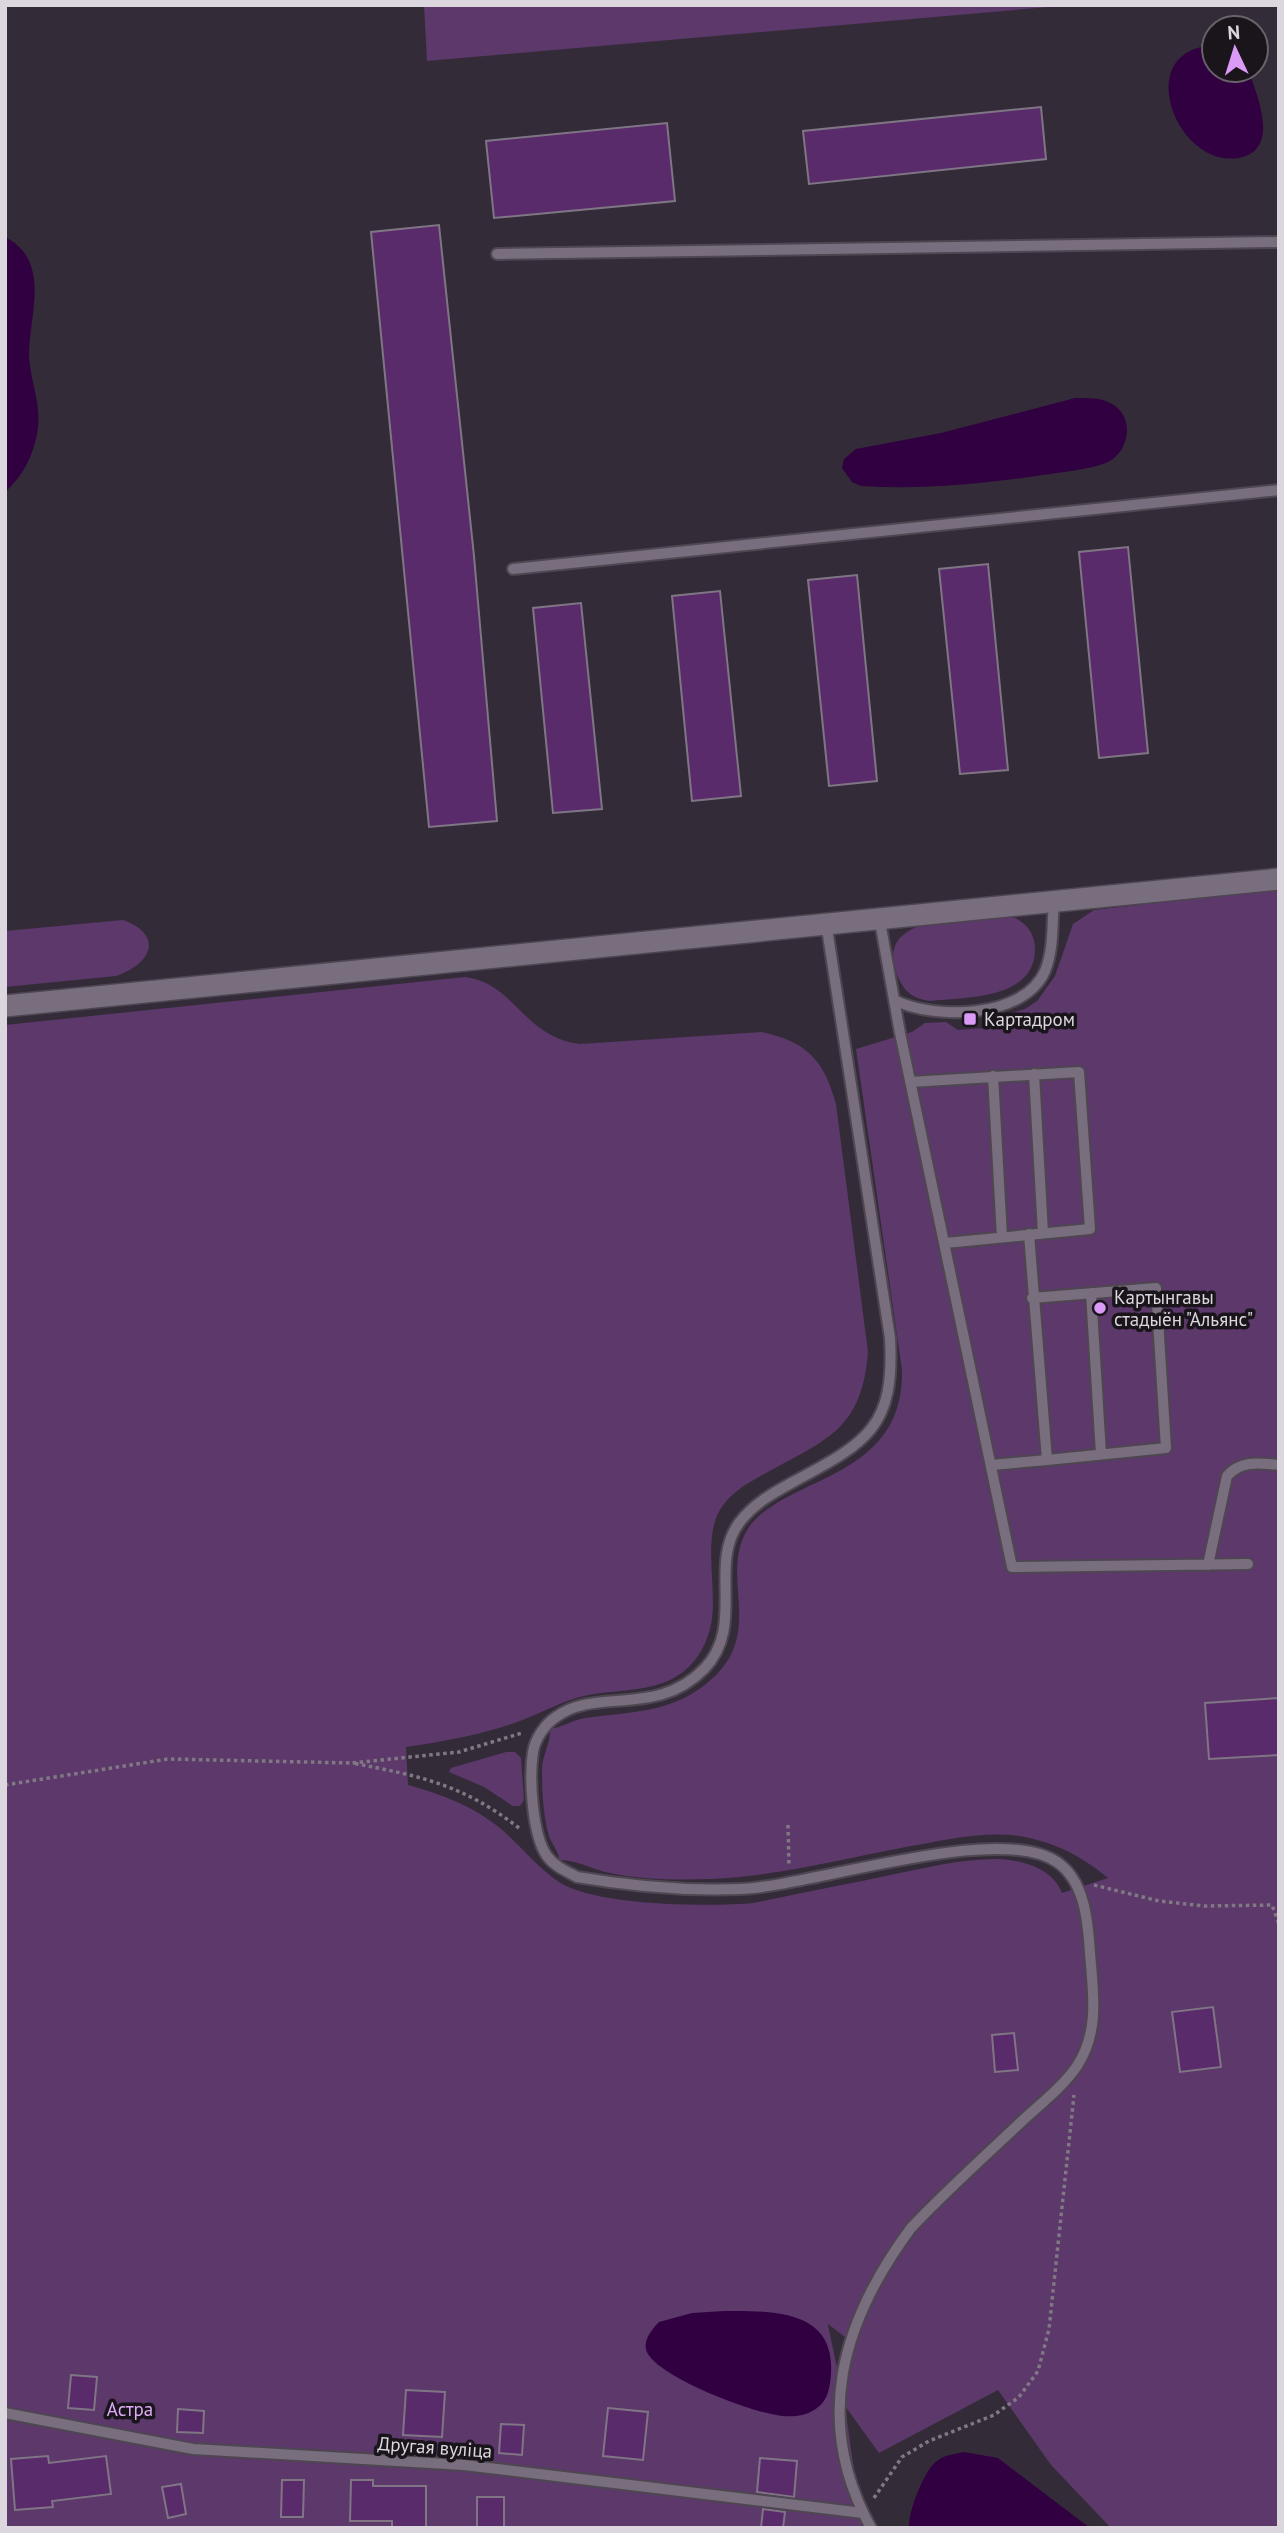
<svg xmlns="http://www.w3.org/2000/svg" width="1284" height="2533" font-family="'PT Sans',sans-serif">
<rect width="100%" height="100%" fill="#342b38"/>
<!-- green -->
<path fill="#5c386b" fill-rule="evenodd" d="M424 5H1072L427 61Z
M1279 889V2528H1111L1051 2465 998 2390 879 2453 845 2406 862 2528H5V1025L465 977C515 983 523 1037 580 1044L762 1032C807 1042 824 1060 836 1104L868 1352C862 1429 828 1439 766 1473 750 1482 735 1490 724 1504 699 1534 720 1593 710 1629 705 1648 694 1666 677 1676 650 1693 614 1689 584 1696 563 1701 545 1711 525 1719 487 1734 446 1741 406 1747L408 1785C441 1794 473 1806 500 1828 520 1845 537 1867 559 1882 595 1906 710 1907 753 1903 801 1893 848 1884 895 1874 929 1867 965 1858 1001 1859 1025 1861 1053 1869 1062 1893L1108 1878C1079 1854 1050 1840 1012 1835 977 1832 940 1841 906 1847 842 1859 777 1876 711 1879 679 1880 643 1880 610 1873 593 1870 576 1859 559 1860 559 1851 552 1845 549 1836 543 1816 542 1791 542 1770 542 1755 551 1743 550 1729 563 1727 573 1720 585 1718 629 1712 670 1713 706 1684 771 1633 713 1573 752 1523 766 1507 787 1497 805 1488 861 1463 903 1438 902 1370L856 1049 912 1032 925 1023 946 1022 958 1030 984 1028 999 1017 1025 1009 1037 1001 1055 976 1073 924 1094 910ZM828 2324 850 2341 844 2401 828 2325Z
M1011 916C1025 922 1035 932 1035 949 1035 1000 966 997 930 1001 914 999 904 992 898 977 870 911 973 919 1011 916Z
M123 920C165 935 151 964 116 976L5 987V931Z
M506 1752H515L521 1758 524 1800 520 1806H513L484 1787 449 1772 451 1768Z"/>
<!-- water -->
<path fill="#310041" d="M1201 47 1214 48V70L1249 71C1256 94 1280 146 1243 157 1182 173 1134 63 1201 47Z
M5 237C52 261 29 315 29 356 30 374 36 391 38 409 41 439 28 472 5 492Z
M1075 398C1087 398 1101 397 1112 404 1136 417 1129 454 1106 463 1086 470 1063 472 1043 475 983 484 921 490 861 486L852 482 842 468 844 459 856 449 941 433Z
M724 2311C770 2311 835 2308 831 2373 830 2388 828 2402 814 2410 805 2416 793 2417 783 2416 755 2414 663 2379 648 2354 641 2343 651 2330 659 2322L692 2313Z
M964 2452 998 2458 1090 2528H909C908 2512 924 2470 937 2461 944 2455 955 2454 964 2452Z"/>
<!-- building -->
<path fill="#592b6b" stroke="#7f7584" stroke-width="2" d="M1041 107 1046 159 809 184 803 131Z
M667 123 675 201 494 218 486 141Z
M439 225 474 556 497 821 429 827 371 232Z
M1128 547 1148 753 1099 758 1079 552Z
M988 564 1008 770 960 774 939 569Z
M857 575 877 781 829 786 808 580Z
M720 591 741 796 692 801 672 596Z
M581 603 602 809 553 813 533 608Z
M1279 1698V1755L1209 1759 1205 1703Z
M1213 2007 1221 2067 1180 2072 1172 2012Z
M1014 2033 1018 2070 995 2072 992 2035Z
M71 2375 97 2377 94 2410 68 2408Z
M406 2390 445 2392 442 2437 403 2435Z
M608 2408 648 2412 643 2460 603 2456Z
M178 2409 204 2411 203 2433 177 2432Z
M501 2424 524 2425 522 2455 499 2453Z
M48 2456 49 2463 106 2456 111 2494 52 2501 53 2507 15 2510 11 2459Z
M760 2458 797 2461 794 2497 757 2492Z
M282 2480H304L303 2517H281Z
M351 2480H373V2486H426V2528H392V2521H350Z
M181 2484 186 2514 168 2518 162 2487Z
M477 2497H504V2528H477Z
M763 2509 785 2512 783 2528H761Z"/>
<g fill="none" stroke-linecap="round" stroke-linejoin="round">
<!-- lane casing -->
<g stroke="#4e4651" stroke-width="14">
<path id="lane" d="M497 254 1279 242
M513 569 1279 490
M879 916 900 1033 1012 1567 1248 1564
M826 922 890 1338C895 1427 868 1442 793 1482 773 1493 753 1504 739 1523 708 1565 746 1626 704 1669 656 1718 596 1687 556 1717 545 1724 535 1739 533 1752 529 1777 532 1835 547 1856 554 1866 566 1871 577 1877 629 1886 686 1891 740 1889 814 1886 998 1822 1057 1862 1085 1881 1088 1922 1090 1953 1093 1992 1100 2031 1077 2066 1062 2088 1040 2104 1021 2122 984 2157 946 2191 911 2228 842 2321 812 2421 871 2528
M894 1000C934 1020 1024 1019 1045 971 1054 949 1052 923 1054 901
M1034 1074 1043 1233
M993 1076 1002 1237
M910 1082 1079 1072 1090 1229 945 1243
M1091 1293 1101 1454
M1032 1298 1156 1288 1166 1448 1047 1460
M992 1465 1047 1460 1029 1234
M1208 1565 1227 1476C1241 1460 1259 1463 1279 1465
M5 2413 193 2449 464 2465 863 2513"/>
</g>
<!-- street casing -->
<g stroke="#4e4651" stroke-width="24">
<path id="street" d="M5 1006 1279 879"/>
</g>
<!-- path -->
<path stroke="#807984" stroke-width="3.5" stroke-dasharray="3.5 3.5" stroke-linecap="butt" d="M5 1785 168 1759 352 1763
M788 1825 789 1867
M519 1828C462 1784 420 1776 352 1763L459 1752 522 1733
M1094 1885 1159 1901 1204 1906 1272 1905 1279 1924
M874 2498 902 2457 929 2441 994 2415 1019 2397 1038 2371 1049 2329 1074 2095"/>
<!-- lane -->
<use href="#lane" stroke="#786e7d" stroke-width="10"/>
<!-- street -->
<use href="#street" stroke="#786e7d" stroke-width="21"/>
</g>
<!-- markers -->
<g fill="#da9af6" stroke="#19151b" stroke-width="2.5">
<rect x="963" y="1012" width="14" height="14" rx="3.5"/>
<circle cx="1100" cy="1308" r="7"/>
</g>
<g text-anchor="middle" stroke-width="7" stroke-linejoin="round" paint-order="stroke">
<!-- poi labels -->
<g font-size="19" fill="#dcd6de" stroke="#19151b" text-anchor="start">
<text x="984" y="1026">Картадром</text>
<text x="1114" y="1304">Картынгавы<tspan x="1114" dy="22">стадыён "Альянс"</tspan></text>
</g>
<!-- park labels -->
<g font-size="19" fill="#e0acf7" stroke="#19151b">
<text x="130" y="2416">Астра</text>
</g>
<!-- street labels -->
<g font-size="19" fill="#dcd6de" stroke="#19151b">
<text transform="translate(435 2447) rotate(4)" y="7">Другая вуліца</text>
</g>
</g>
<!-- border -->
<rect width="1284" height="2533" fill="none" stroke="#dcd6de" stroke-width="14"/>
<!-- north arrow -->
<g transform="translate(1235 49) rotate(356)"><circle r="33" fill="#19151b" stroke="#676269" stroke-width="2"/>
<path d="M0-5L12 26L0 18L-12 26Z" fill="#da9af6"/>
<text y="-10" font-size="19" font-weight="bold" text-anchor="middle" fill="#dcd6de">N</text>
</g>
</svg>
